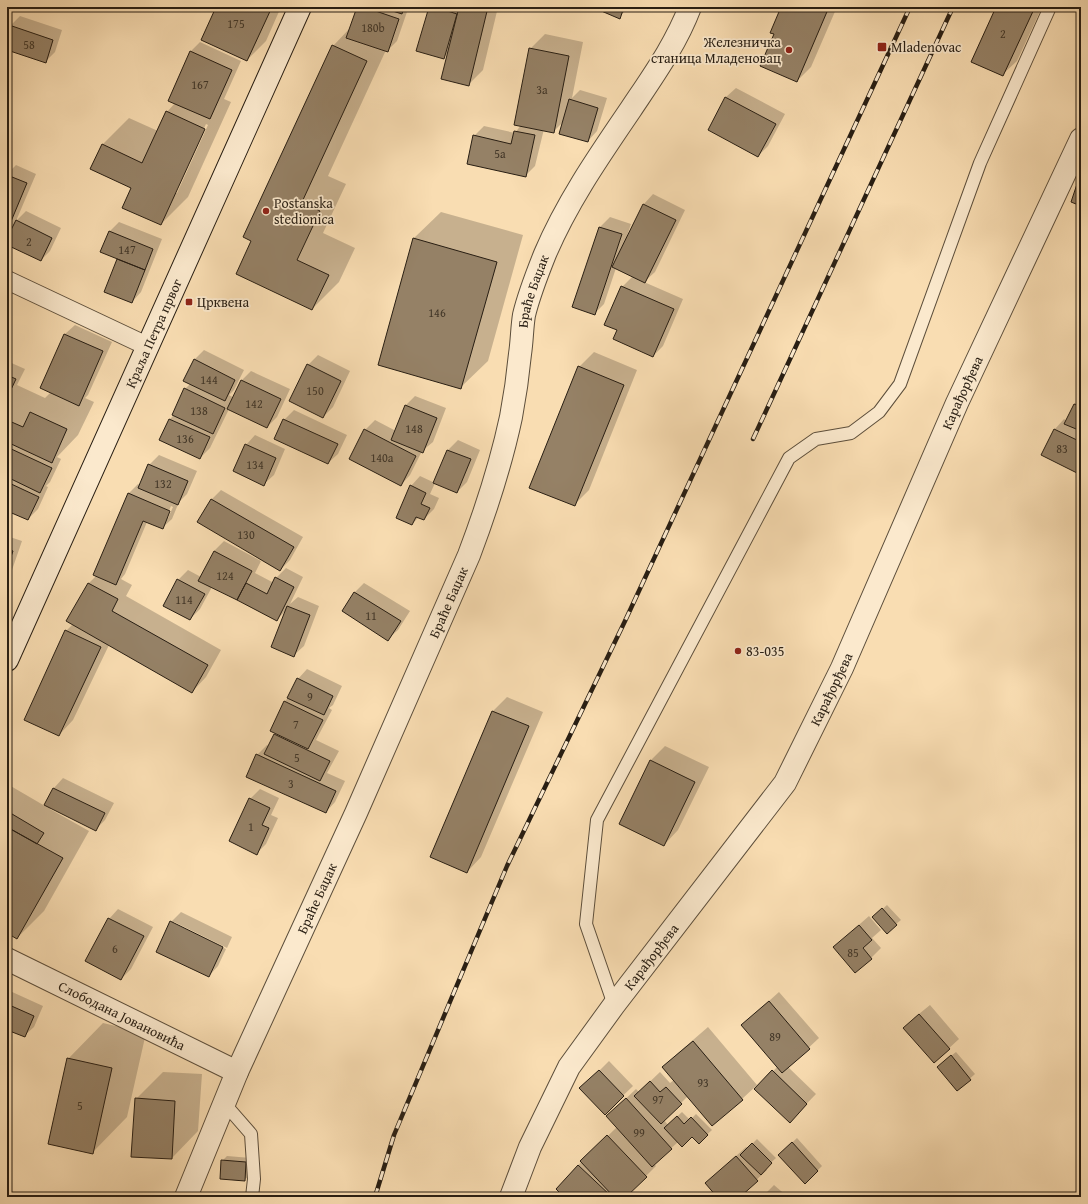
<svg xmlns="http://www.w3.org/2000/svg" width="1088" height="1204" font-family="'Gentium Book Plus',serif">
<rect width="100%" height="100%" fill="#f9ddb2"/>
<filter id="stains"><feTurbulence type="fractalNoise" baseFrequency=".005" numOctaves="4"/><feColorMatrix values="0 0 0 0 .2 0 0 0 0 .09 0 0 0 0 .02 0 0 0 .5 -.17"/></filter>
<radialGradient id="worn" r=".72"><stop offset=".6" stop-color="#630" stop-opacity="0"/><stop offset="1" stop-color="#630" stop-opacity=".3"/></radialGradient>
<!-- shadow -->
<path fill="#0003" fill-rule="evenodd" d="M217 7H281L266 41 247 60Z
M358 7H408L406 8 408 9 397 41 387 51 386 50 328 176 346 184 323 233 355 248 339 282 312 309 252 240 333 46 351 27Z
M430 7H498L483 70 468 85 449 52 443 58Z
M595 7H629L619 17Z
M782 7H837L811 67 797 81 775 34Z
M997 7H1042L1017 61 1002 75Z
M20 16 62 30 55 52 45 62 7 49V36L10 26Z
M545 34 583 42 572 98 580 90 607 98 597 131 588 141 564 121 554 131 544 129 535 166 525 176 474 136 484 126 515 133 521 125 530 49Z
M200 42 241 61 224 99 231 102 188 197 161 224 132 187 102 145 129 118 158 131 167 112 175 103 190 52ZM206 124 208 125 177 193H174Z
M736 88 785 114 768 146 758 156 709 129 726 97Z
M16 165 36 174 16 221 26 211 61 228 50 251 41 260 7 244V240L12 228 7 234V174Z
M653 194 685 210 655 272 644 282 683 299 663 346 653 356 618 329 622 287 633 276 616 268 604 304 595 313 574 306 600 227 610 217 631 224 627 236 628 237 644 204Z
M441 212 523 235 488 361 461 387 414 238Z
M119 222 162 239 141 292 132 302 106 291 119 259 109 232Z
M75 325 112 342 88 395 85 398 94 402 78 435 57 457 61 459 50 482 46 486 48 487 38 509 28 519 7 509V361L25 369 17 385 45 398 51 392 41 387 65 334Z
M204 350 244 370 234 390 229 395 234 398 242 380 251 371 290 389 277 417 267 427 229 409 210 448 200 458 170 419 174 415 185 389 191 383 194 360Z
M594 352 637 370 589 490 574 505 579 367Z
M318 355 350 371 333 407 323 417 290 401 308 365Z
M415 396 446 408 433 442 422 451 410 475 401 485 365 430 375 420 396 431 406 405Z
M1079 400H1081V474L1042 454 1055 429 1064 419 1067 421 1074 404Z
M294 410 347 435 338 454 328 463 284 420Z
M255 435 285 449 274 475 264 484 246 445Z
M458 440 480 450 467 482 457 492 435 483 430 494 439 498 434 509 424 519 419 517 412 524 411 486 420 476 435 483 448 450Z
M159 455 197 471 187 494 179 502 172 519 162 528 147 522 125 574 121 579 132 585 126 596 221 650 206 677 192 692 109 645 73 720 59 735 66 631 73 624 67 621 89 583 96 576 129 493 138 484 140 485 149 465ZM171 506 173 507 168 518H166Z
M221 490 303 537 290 560 280 570 199 522 212 499Z
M7 536 22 541 12 570 7 576Z
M224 541 261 561 255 573 274 583 276 578 286 568 303 577 290 604 298 597 319 606 304 646 294 655 286 610 277 620 212 587 200 609 190 619 165 605 178 580 188 570 201 577 214 551Z
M364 583 410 611 398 630 388 639 354 593Z
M307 669 342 686 333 705 329 708 332 710 316 740 339 751 327 773 345 781 335 802 326 812 257 755 267 745 269 746 277 733 271 730 285 701 289 697 298 679Z
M507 697 543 712 481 857 467 872 493 711Z
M665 746 709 767 678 830 664 845 620 823 651 760Z
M63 778 114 803 105 820 95 830 51 808 50 809 89 831 44 911 17 938 7 932V787L9 785 45 806 54 788Z
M260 789 279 798 271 815 278 818 266 844 257 853 250 799Z
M887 905 901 920 896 924 874 917Z
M118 909 153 927 131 969 121 979 109 919Z
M181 912 232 937 227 948 174 922V924L226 949 218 966 209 976 171 922Z
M869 916 881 930 872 938 881 948 871 958 844 938Z
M7 976 12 978 7 987Z
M10 991 43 1006 34 1027 24 1036 7 1028V994Z
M779 992 819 1038 788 1067 816 1094 790 1121 756 1089 778 1066 742 1025Z
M930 1005 959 1039 934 1062 914 1018Z
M103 1023 146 1033 127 1117 92 1153 68 1059Z
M708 1027 757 1085 742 1099 712 1125 688 1096 664 1120 668 1125 682 1112 690 1120 696 1114 712 1130 699 1142 693 1136 678 1142 654 1164 656 1166 628 1194 632 1197H563L564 1196 557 1189 582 1161 617 1127V1107L636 1089 639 1092 660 1072 670 1083 674 1080 664 1067 678 1053Z
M956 1052 975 1074 957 1090 943 1062Z
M609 1061 633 1086 605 1113 591 1079Z
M163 1072 202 1074 198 1131 172 1158 136 1099Z
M797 1138 822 1166 805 1183 779 1155Z
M757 1139 776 1158 765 1168 767 1170 738 1197H718L716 1174 746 1147 748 1148Z
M227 1156 251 1158 249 1176 244 1180 222 1161Z
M774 1185 788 1197H762Z"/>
<!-- building -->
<path fill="#958166" stroke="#281e13" d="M216 7H272L247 61 201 40Z
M357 7H364L399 19 388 52 346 38Z
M380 7H404L402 14Z
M429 7H435L457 14 444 59 416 51Z
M459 7H488L469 86 441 79Z
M592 7H624L620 19Z
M781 7H829L797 82 760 66 774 34 770 33Z
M996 7H1035L1003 76 971 62Z
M9 25 53 40 46 63 7 50V33Z
M332 45 367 61 302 202 320 211 297 260 329 275 312 310 236 274 251 241 243 237Z
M529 48 569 56 554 133 514 125Z
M190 51 232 70 210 119 168 101Z
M725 97 776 124 758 157 708 130Z
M569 99 598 108 588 142 559 134Z
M166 111 205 129 161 225 122 208 131 188 90 169 102 144 142 163Z
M514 131 535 135 526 177 467 164 473 135 511 144Z
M1081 172V206L1071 202Z
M7 175 27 183 7 231Z
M643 204 676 220 645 283 612 267Z
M16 220 52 238 41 261 7 245V238Z
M599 227 622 234 595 315 572 307Z
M109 231 153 249 145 270 100 252Z
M413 238 497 262 461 389 378 365Z
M117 259 145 270 132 303 104 292Z
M621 286 674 309 653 357 613 339 617 330 604 325Z
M64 334 103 351 79 406 40 388Z
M194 359 235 380 225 401 183 381Z
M307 364 341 381 323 418 289 401Z
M578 366 624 385 575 506 529 488Z
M7 375 16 379 7 398Z
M241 380 281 399 267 428 227 409Z
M184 388 225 408 213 434 172 415Z
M1074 404 1081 407V431L1064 424Z
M405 405 437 418 423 453 391 440Z
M30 412 67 429 52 463 7 442V420L23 427Z
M169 419 210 437 200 459 159 440Z
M283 419 338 444 328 464 274 439Z
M364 429 416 456 401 486 349 459Z
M1054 429 1081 442V475L1041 455Z
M245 444 276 458 264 486 233 471Z
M7 447 52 468 40 493 7 477Z
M447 450 471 459 457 493 433 483Z
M148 464 188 481 178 505 138 488Z
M7 482 39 497 28 520 7 511Z
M410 485 426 493 421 504 430 508 424 520 416 517 412 525 396 518Z
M128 493 170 511 163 529 143 521 116 585 93 575Z
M211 499 294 547 280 571 197 522Z
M7 549 13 551 7 568Z
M214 551 252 571 237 600 198 581Z
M275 577 294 587 277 621 237 600 246 583 267 594Z
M177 579 205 594 190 620 163 606Z
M88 583 118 599 112 611 208 665 192 693 66 621Z
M354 592 401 621 388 641 342 611Z
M287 606 310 615 294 657 271 647Z
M65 630 101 647 59 736 24 720Z
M297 678 333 696 324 715 287 698Z
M284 701 323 720 308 749 270 731Z
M492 711 529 726 467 873 430 857Z
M274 734 330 761 320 781 264 754Z
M256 754 336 791 326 813 246 777Z
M650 760 695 782 664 846 619 824Z
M53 788 105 813 96 831 44 805Z
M249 798 270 808 262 825 269 828 257 855 229 841Z
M7 811 44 833 37 844 7 827Z
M7 827 63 858 17 939 7 933Z
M882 908 897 925 887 934 872 917Z
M108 918 144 936 121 980 85 961Z
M170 921 223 947 209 977 156 952Z
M859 925 872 940 863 948 872 959 855 973 833 947Z
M769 1001 810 1049 782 1073 741 1025Z
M7 1004 34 1016 25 1037 7 1030Z
M919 1014 950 1049 934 1063 903 1028Z
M693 1041 743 1100 712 1126 662 1067Z
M951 1055 971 1080 957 1091 937 1067Z
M67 1058 112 1068 93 1154 48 1144Z
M599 1070 624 1096 605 1115 579 1088Z
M772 1070 807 1104 790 1123 754 1089Z
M650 1081 660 1092 666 1087 682 1104 661 1124 634 1096Z
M135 1098 175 1101 172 1159 131 1157Z
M626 1098 672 1149 652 1167 606 1116Z
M677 1116 684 1124 691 1117 708 1135 699 1144 692 1137 682 1147 664 1128Z
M607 1135 647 1177 626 1197H614L580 1161Z
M792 1142 818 1171 805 1184 778 1155Z
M752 1143 772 1163 761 1175 740 1155Z
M736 1156 758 1181 740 1197H717L705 1183Z
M221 1160 246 1162 245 1181 220 1179Z
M578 1165 612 1197H564L556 1189Z"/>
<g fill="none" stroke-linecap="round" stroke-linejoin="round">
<!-- service casing -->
<g stroke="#5c4e3b" stroke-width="14">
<path id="service" d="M614 1005 586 924 597 820 789 458 816 439 851 433 879 412 900 384 980 163 1050 7
M224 1103 251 1134 254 1179 252 1197"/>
</g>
<!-- pedestrian casing -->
<g stroke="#5c4e3b" stroke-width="20">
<path id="pedestrian" d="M7 280 147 346"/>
</g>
<!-- minor casing -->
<g stroke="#5c4e3b" stroke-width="24">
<g id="minor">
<path id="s1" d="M7 959 237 1072"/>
<path id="s2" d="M511 1197 530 1147 569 1067 614 1005 785 783 842 668 957 403 1081 139"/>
</g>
</g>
<!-- tertiary casing -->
<g stroke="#5c4e3b" stroke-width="24">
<g id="tertiary">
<path id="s3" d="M186 1197 237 1072 356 813 469 555C486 510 501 464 511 417 515 396 518 375 520 354 522 341 522 327 524 315 529 294 537 274 545 254 567 202 599 156 631 109 653 76 676 44 690 7"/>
</g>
</g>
<!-- secondary casing -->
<g stroke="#281e13" stroke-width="24">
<g id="secondary">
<path id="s4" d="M7 660 300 7"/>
</g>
</g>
<!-- service -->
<use href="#service" stroke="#fbe9cd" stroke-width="12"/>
<!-- pedestrian -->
<use href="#pedestrian" stroke="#fbe9cd" stroke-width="18"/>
<!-- minor -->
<use href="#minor" stroke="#fbe9cd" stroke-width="22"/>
<!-- tertiary -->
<use href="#tertiary" stroke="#fbe9cd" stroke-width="22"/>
<!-- secondary -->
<use href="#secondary" stroke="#fbe9cd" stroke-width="22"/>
<!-- rail casing -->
<g stroke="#281e13" stroke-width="4.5">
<path id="rail" d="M753 439 953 7
M375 1197 394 1135 507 866 625 621 910 7"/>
</g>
<!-- rail -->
<use href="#rail" stroke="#fbe9cd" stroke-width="3" stroke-dasharray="9" stroke-linecap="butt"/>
</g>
<!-- markers -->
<g fill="#8f2418" stroke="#fbe9cd" stroke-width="1.5">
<rect x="877" y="42" width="10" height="10" rx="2"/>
<circle cx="789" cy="50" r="4"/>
<circle cx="266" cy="211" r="4"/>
<rect x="185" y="298" width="8" height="8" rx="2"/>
<circle cx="738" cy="651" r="4"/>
</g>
<g text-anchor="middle" stroke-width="3.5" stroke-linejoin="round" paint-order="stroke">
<!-- number labels -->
<g font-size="12" fill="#433728">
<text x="236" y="28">175</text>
<text x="373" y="32">180b</text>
<text x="1003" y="38">2</text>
<text x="29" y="49">58</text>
<text x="200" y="89">167</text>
<text x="542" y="94">3a</text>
<text x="500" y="158">5a</text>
<text x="29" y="246">2</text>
<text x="127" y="254">147</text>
<text x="437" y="317">146</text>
<text x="209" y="384">144</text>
<text x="315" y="395">150</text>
<text x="254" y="408">142</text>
<text x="199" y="415">138</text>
<text x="414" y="433">148</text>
<text x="185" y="443">136</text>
<text x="1062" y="453">83</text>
<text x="382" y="462">140a</text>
<text x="255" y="469">134</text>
<text x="163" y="488">132</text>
<text x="246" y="539">130</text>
<text x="225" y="580">124</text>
<text x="184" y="604">114</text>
<text x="371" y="620">11</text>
<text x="310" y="701">9</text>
<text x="296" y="729">7</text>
<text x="297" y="762">5</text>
<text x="291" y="788">3</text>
<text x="251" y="831">1</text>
<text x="115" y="953">6</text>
<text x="853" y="957">85</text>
<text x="775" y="1041">89</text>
<text x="703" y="1087">93</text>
<text x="658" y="1104">97</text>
<text x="80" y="1110">5</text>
<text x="639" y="1137">99</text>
</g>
<!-- poi labels -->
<g font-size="14" fill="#281e13" stroke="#fbe9cd" text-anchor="start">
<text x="781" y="47" text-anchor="end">Железничка<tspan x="781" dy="16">станица Младеновац</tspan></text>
<text x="891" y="52">Mladenovac</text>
<text x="274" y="208">Postanska<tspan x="274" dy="16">stedionica</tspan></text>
<text x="197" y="307">Црквена</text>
<text x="746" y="656">83-035</text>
</g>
<!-- street labels -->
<g font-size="14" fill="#281e13" stroke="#fbe9cd">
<text dy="5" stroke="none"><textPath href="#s3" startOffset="974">Браће Баџак</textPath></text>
<text dy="5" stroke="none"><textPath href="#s4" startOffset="358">Краља Петра првог</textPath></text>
<text dy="5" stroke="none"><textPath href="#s2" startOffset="928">Карађорђева</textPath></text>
<text dy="5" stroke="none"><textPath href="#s3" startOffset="650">Браће Баџак</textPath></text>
<text dy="5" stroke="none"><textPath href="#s2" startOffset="604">Карађорђева</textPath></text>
<text dy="5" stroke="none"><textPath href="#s3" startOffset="326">Браће Баџак</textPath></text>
<text dy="5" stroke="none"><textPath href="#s2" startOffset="280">Карађорђева</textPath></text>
<text dy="5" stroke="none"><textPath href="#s1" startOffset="128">Слободана Јовановића</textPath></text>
</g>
</g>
<!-- margin -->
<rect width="1088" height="1204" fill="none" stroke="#f9ddb2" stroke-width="24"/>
<rect x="8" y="8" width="1072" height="1188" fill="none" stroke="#281e13" stroke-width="2"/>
<rect x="12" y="12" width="1064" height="1180" fill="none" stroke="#281e13"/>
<rect width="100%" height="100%" filter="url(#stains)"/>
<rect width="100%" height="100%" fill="url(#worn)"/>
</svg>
